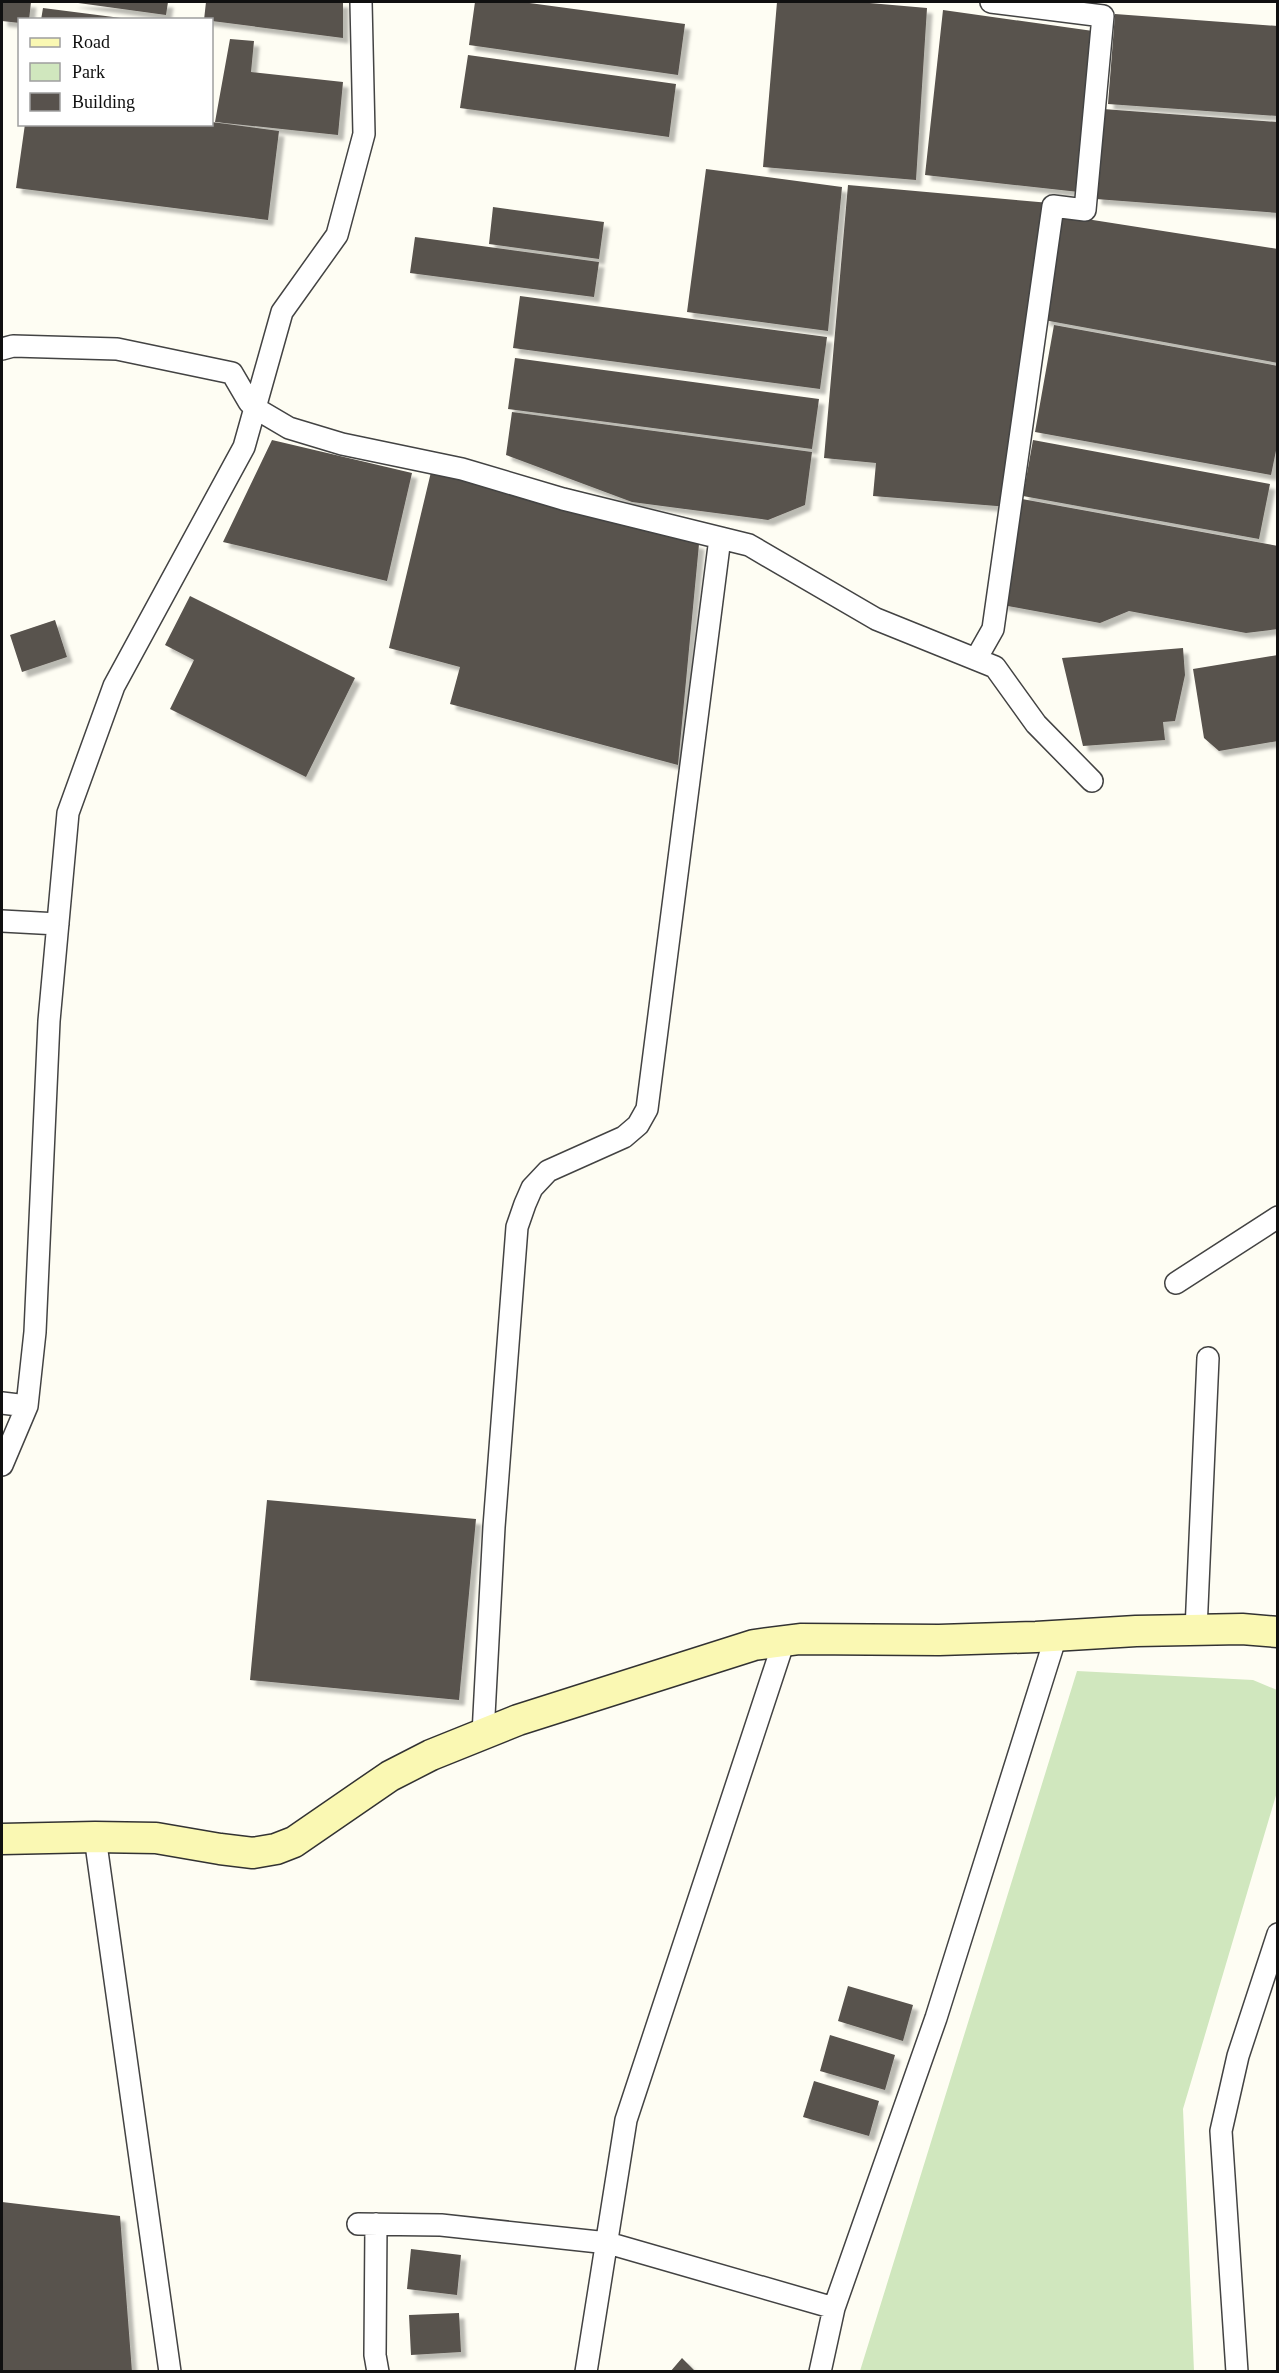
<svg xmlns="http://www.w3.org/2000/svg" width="1279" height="2373" font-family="Georgia,serif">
<defs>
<filter id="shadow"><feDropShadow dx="5.5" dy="5.5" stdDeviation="1.5" flood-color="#0004"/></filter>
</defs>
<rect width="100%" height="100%" fill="#fefdf3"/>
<!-- green -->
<path fill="#d0e7be" d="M1077 1671 1253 1680 1277 1690V1792L1183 2109 1194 2371H860Z"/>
<!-- building -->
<path fill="#58524d" filter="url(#shadow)" d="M2 2H31L29 20H20V23L2 21Z
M71 2H168L166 15Z
M206 2H343V38L204 20Z
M475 2H522L685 24 678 75 469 45Z
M777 2H858L927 8 916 180 763 167Z
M43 8 121 18V20H41Z
M943 10 1093 31 1079 192 925 175Z
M1115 14 1278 26V116L1108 104Z
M230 39 254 41 251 72 343 82 338 135 215 122Z
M468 55 676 84 669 137 460 108Z
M1103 109 1278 122V213L1096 199Z
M212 122 279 131 268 220 16 188 25 124H212Z
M706 169 842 187 828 331 687 312Z
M848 185 1050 203 1009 507 873 496 876 463 824 458Z
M493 207 604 222 599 259 489 244Z
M1061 215 1278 249V363L1044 320Z
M415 237 599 262 594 297 410 273Z
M520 296 827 337 820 389 513 348Z
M1054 325 1278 366V441L1271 475 1035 432Z
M515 358 819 399 812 449 508 409Z
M512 412 812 452 805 505 768 520 632 502 506 455Z
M272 440 412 473 387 581 223 542Z
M1033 440 1270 484 1259 539 1023 496Z
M431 472 699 544 678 765 450 704 460 667 389 648Z
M1022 499 1278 546V629L1246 633 1129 611 1100 623 1002 605Z
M190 596 355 678 306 777 170 709 194 660 165 645Z
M55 620 67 657 22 672 10 635Z
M1183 648 1185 675 1175 721 1163 722 1165 740 1083 746 1062 658Z
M1278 655V741L1219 751 1204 738 1193 669Z
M267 1500 476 1519 459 1700 250 1680Z
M848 1986 913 2005 903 2041 838 2021Z
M830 2035 895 2055 885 2090 820 2071Z
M814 2081 879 2101 869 2136 803 2117Z
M2 2202 120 2216 132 2372H2Z
M411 2249 461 2255 457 2295 407 2289Z
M459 2313 461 2352 411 2355 409 2315Z
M682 2358 696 2372H670Z"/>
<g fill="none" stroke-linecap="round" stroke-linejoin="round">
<!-- street casing -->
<g stroke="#434343" stroke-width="24">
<path id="street" d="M2 349 13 346 117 349 232 373 249 402 255 408 289 428 342 444 462 469 563 499 749 545 876 619 995 667 1036 724 1092 781
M976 659 993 629 1053 206 1085 210 1103 16 991 2
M2 921 58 924
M1176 1283 1278 1217
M2 1403 27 1406
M2 1465 27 1406 35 1332 49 1021 68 813 114 686 244 447 282 312 337 235 364 134 361 2
M1196 1630 1208 1358
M483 1734 494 1527 517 1227 525 1204 532 1188 548 1171 624 1137 638 1125 647 1109 720 538
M95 1837 170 2372
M358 2224 441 2225 608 2243 834 2308
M376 2224 375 2355 378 2372
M586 2372 626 2120 784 1641
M820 2372 834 2308 936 2018 1056 1636
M1237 2372 1221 2131 1238 2056 1278 1934"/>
</g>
<!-- secondary casing -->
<g stroke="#323232" stroke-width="33">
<path id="secondary" d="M2 1839 95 1837 156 1838 220 1849 253 1853 276 1849 294 1842 390 1776 431 1755 518 1720 754 1645 800 1639 939 1640 1036 1637 1136 1631 1242 1629 1278 1632"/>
</g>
<!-- street -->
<use href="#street" stroke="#fff" stroke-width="21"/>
<!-- secondary -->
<use href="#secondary" stroke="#faf8b3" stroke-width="30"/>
</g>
<!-- border -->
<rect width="1279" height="2373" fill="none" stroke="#101010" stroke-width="6"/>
<!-- legend -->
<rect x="18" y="18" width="195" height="108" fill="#ffffff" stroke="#9f9f9f" stroke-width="1.5"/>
<rect x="30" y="38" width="30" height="9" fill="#faf8b3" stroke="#9f9f9f" stroke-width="1.5"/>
<text x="72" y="48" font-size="18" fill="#101010">Road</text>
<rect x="30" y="63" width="30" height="18" fill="#d0e7be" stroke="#9f9f9f" stroke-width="1.5"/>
<text x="72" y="78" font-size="18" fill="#101010">Park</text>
<rect x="30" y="93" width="30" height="18" fill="#58524d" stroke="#9f9f9f" stroke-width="1.5"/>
<text x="72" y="108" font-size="18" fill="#101010">Building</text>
</svg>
